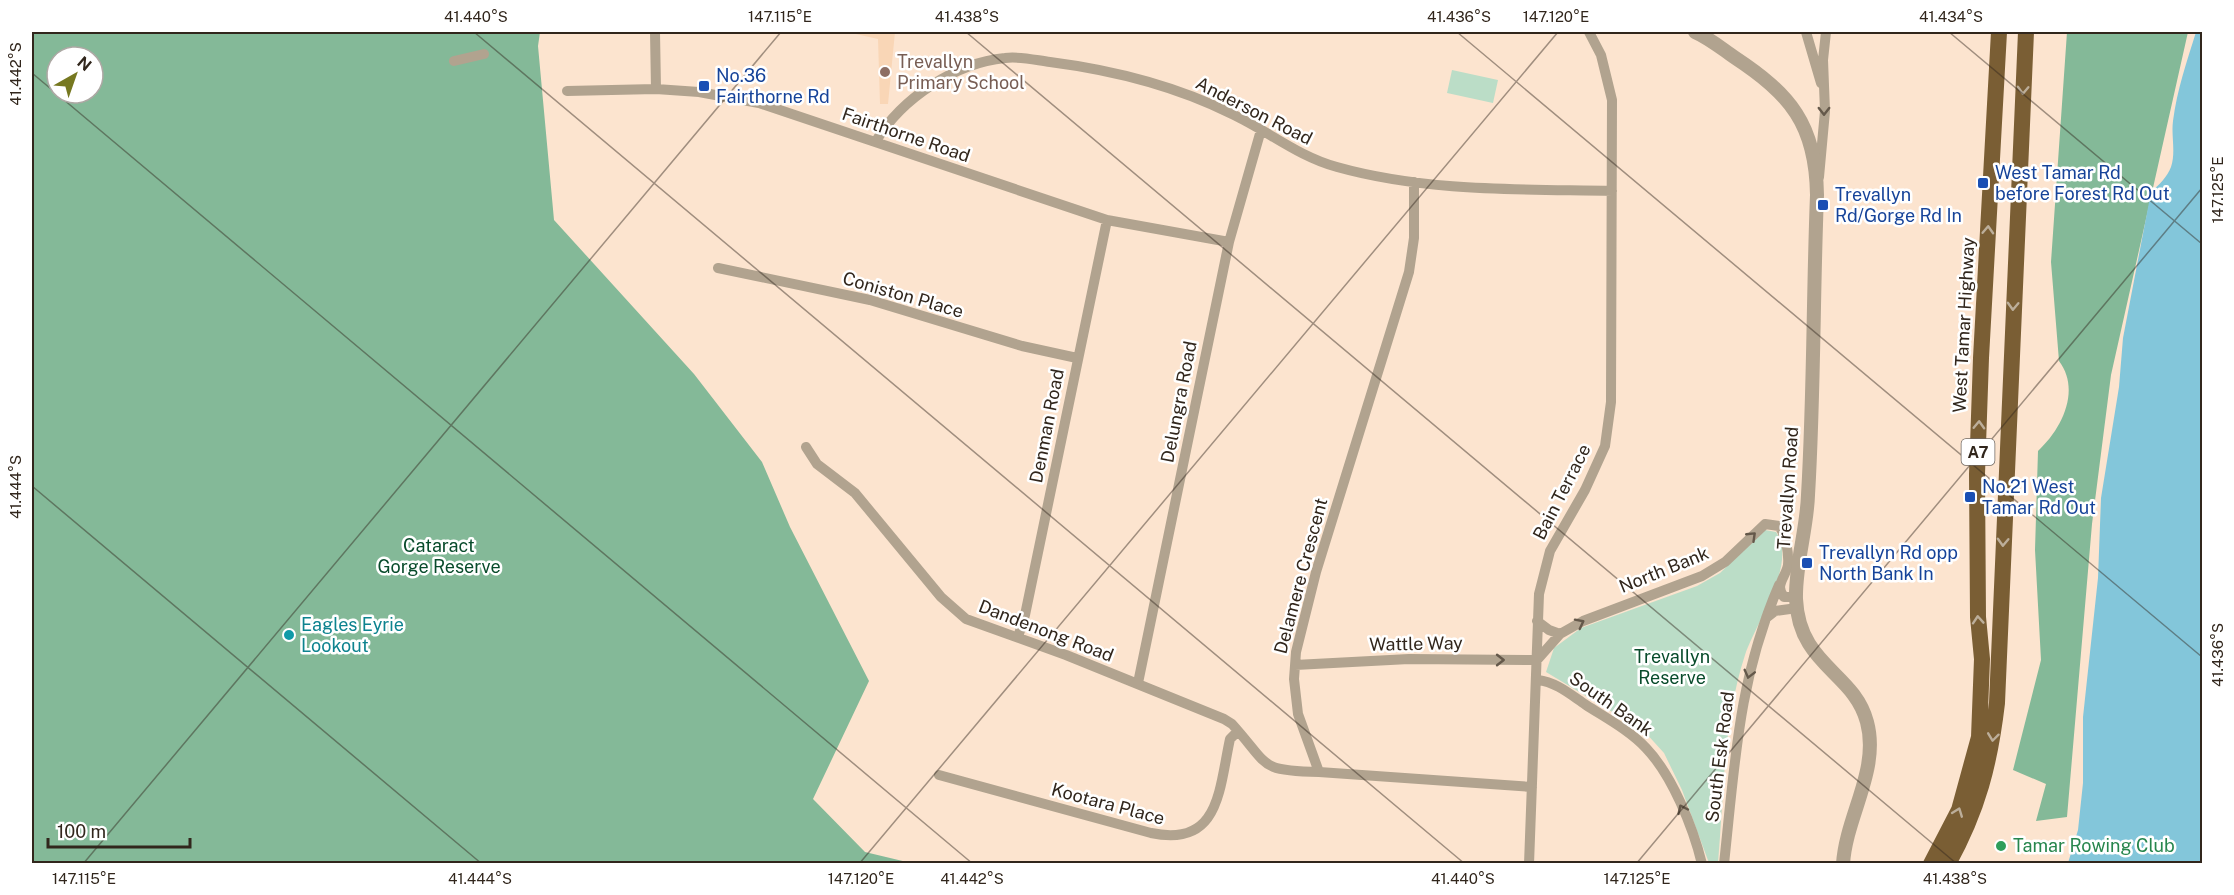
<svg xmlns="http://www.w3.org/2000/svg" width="2234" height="895" font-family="'Public Sans',sans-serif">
<rect width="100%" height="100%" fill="#fce4cf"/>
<!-- built -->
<path fill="#f9d6b6" d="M847 32H895L888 104H880L878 39Z"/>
<!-- green -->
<path fill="#bbddc7" d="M1452 70 1498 80 1493 103 1447 93Z
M1765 530 1776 532C1798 563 1756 623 1745 655 1723 722 1724 794 1718 863H1709L1682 790 1664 753 1644 731 1546 672 1554 648 1581 628 1697 586 1720 573Z"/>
<!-- forest -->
<path fill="#84b998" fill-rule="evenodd" d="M32 32H540L538 46 554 220 694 374 762 462 790 527 869 681 813 799 865 852 911 863H32ZM57 57H93V93H57Z
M2067 32H2188L2111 375 2092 524 2067 817 2036 821 2046 784 2013 770 2041 660 2035 550 2038 451C2062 429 2081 390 2059 361L2051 262Z"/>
<!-- water -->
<path fill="#83c6da" d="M2196 32H2202V863H2068L2078 830 2083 783V717L2098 578 2101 498 2119 387 2123 338 2151 192C2159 185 2167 177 2171 167 2176 152 2171 136 2173 121 2177 90 2187 61 2196 32Z"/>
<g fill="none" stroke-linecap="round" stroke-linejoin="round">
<!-- minor -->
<path stroke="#b1a38f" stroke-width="10" d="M655 32 656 89
M1806 32 1821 83
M454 61 484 54
M567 91 656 89 699 92 759 103 1107 220 1229 242
M876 141C902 98 955 63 1005 58 1020 56 1035 60 1050 62 1112 70 1176 86 1232 114 1268 131 1299 157 1337 167 1426 192 1521 189 1612 191
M1819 177 1825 111 1823 60 1826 32
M1414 182V238L1409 272 1316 572 1296 652 1294 679 1298 714 1319 772 1532 787
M718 268 870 300 1022 346 1077 358
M806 447 817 464 855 493 941 597 966 619 1066 655 1224 719 1232 724C1270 766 1258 771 1319 772
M1766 618 1775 611 1797 608
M1537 621 1549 630 1560 634
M1018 637 1025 615 1107 220
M1295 665 1409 659 1537 660 1560 634 1583 621 1702 576 1725 562 1765 524 1779 526C1786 535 1789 554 1788 565 1786 577 1774 585 1784 597H1796
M1538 680C1556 682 1571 695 1586 705 1606 718 1629 730 1646 748 1672 775 1693 827 1702 864
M1138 683 1229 242 1261 130
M939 775 1151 833C1220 848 1219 789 1230 739L1238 731
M1529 864 1539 594 1550 551 1585 490 1605 446 1611 402 1612 100 1601 55 1589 32
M1724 864C1735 763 1738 680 1779 585"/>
<!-- tertiary -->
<path stroke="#b1a38f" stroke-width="14" d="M1695 32C1709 38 1721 48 1734 57 1790 94 1816 124 1817 195 1813 295 1814 395 1808 495 1807 529 1795 565 1796 599 1799 666 1854 672 1867 722 1880 770 1846 816 1843 864"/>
<!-- trunk -->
<path stroke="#7a5e34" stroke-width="16" d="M1931 864 1959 810 1979 737 1982 659 1978 617 1977 474 1981 358 1999 32
M1948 864C1978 810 1990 763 1997 703L2026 32"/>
</g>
<!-- one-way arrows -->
<defs><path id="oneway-chevron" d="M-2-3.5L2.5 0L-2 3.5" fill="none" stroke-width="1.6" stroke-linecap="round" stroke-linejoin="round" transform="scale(1.5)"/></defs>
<g stroke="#bcae9a">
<use href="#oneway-chevron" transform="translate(2023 90) rotate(92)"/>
<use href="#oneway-chevron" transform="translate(1988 230) rotate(-87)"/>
<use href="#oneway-chevron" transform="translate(2013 306) rotate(92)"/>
<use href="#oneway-chevron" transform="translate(1979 425) rotate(-88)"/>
<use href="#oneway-chevron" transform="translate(2003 542) rotate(92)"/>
<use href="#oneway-chevron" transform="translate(1978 620) rotate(-94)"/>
<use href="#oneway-chevron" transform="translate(1993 737) rotate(97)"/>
<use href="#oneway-chevron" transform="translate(1958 812) rotate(-69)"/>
</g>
<g stroke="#64584a">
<use href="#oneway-chevron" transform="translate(1824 111) rotate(90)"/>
<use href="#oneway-chevron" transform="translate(1752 536) rotate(-44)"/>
<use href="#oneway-chevron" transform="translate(1580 623) rotate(-27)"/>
<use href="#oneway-chevron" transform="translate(1500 660)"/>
<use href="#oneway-chevron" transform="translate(1749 674) rotate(104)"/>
<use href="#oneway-chevron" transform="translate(1682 809) rotate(-115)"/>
</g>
<!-- ticks -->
<path fill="none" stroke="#31261c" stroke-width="1.5" stroke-opacity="0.45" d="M474 32 1465 864M966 32 1957 864M1457 32 2202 657M1949 32 2202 244M32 73 973 864M32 486 482 864M83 864 781 32M859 864 1558 32M1636 864 2202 188"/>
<!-- markers -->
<circle fill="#8d6e63" stroke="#fff" stroke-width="2" cx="885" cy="72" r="6"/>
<g fill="#1a4fb4" stroke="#fff" stroke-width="2">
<rect x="698" y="80" width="12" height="12" rx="3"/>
<rect x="1977" y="177" width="12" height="12" rx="3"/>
<rect x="1817" y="199" width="12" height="12" rx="3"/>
<rect x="1964" y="491" width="12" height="12" rx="3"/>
<rect x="1801" y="557" width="12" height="12" rx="3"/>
</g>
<circle fill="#0f9aa8" stroke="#fff" stroke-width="2" cx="289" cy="635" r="6"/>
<circle fill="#2e9e5b" stroke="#fff" stroke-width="2" cx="2001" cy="846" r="6"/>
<g text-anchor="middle" stroke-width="5" stroke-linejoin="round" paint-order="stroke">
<!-- shield labels -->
<rect fill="#fff" stroke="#6f6760" stroke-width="1.5" x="1961.5" y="439" width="33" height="26" rx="4.5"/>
<g font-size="16" font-weight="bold" fill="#31261c">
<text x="1978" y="458">A7</text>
</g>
<!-- education labels -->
<g font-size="18" fill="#785e54" stroke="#fff" text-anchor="start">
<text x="897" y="68">Trevallyn<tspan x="897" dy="21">Primary School</tspan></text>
</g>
<!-- transit labels -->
<g font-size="18" fill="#164399" stroke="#fff" text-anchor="start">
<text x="716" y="82">No.36<tspan x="716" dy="21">Fairthorne Rd</tspan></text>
<text x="1995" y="179">West Tamar Rd<tspan x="1995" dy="21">before Forest Rd Out</tspan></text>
<text x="1835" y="201">Trevallyn<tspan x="1835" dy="21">Rd/Gorge Rd In</tspan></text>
<text x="1982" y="493">No.21 West<tspan x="1982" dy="21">Tamar Rd Out</tspan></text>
<text x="1819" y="559">Trevallyn Rd opp<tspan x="1819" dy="21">North Bank In</tspan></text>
</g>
<!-- street labels -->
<g font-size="18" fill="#31261c" stroke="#fff">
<text transform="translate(1254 111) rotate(27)" y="6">Anderson Road</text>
<text transform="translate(906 135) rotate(19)" y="6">Fairthorne Road</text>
<text transform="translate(903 295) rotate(16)" y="6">Coniston Place</text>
<text transform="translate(1964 325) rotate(-87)" y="6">West Tamar Highway</text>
<text transform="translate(1179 402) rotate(-79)" y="6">Delungra Road</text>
<text transform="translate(1047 426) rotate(-79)" y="6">Denman Road</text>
<text transform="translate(1788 488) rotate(-86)" y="6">Trevallyn Road</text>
<text transform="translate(1562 492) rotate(-63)" y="6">Bain Terrace</text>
<text transform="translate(1664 570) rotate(-22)" y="6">North Bank</text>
<text transform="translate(1301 576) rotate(-75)" y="6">Delamere Crescent</text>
<text transform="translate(1046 631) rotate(21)" y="6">Dandenong Road</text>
<text transform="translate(1416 644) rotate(-1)" y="6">Wattle Way</text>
<text transform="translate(1611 704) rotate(35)" y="6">South Bank</text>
<text transform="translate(1720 757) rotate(-83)" y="6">South Esk Road</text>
<text transform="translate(1108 804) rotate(15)" y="6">Kootara Place</text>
</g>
<!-- park labels -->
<g font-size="18" fill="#084b2b" stroke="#fff">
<text x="439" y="552">Cataract<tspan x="439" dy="21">Gorge Reserve</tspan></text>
<text x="1672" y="663">Trevallyn<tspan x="1672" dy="21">Reserve</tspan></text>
</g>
<!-- culture labels -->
<g font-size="18" fill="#0d838f" stroke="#fff" text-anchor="start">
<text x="301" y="631">Eagles Eyrie<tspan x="301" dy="21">Lookout</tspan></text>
</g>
<!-- leisure labels -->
<g font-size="18" fill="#27864d" stroke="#fff" text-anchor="start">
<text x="2013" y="852">Tamar Rowing Club</text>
</g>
</g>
<!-- border -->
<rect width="2234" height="895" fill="none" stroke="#ffffff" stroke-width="66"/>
<!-- north arrow -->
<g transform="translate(75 75) rotate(40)"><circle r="28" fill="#ffffff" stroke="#ada8a4" stroke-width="1.5"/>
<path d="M0-4.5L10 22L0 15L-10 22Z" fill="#767820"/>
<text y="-9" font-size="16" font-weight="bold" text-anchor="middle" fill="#31261c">N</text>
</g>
<!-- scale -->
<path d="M48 838v9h142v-9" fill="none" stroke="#31261c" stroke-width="3"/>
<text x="57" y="838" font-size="18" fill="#31261c" stroke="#ffffff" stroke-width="4.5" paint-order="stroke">100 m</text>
<rect x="33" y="33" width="2168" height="829" fill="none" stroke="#31261c" stroke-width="2"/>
<g font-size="15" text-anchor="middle" fill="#31261c">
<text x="476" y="22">41.440°S</text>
<text x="780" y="22">147.115°E</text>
<text x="967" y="22">41.438°S</text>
<text x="1459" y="22">41.436°S</text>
<text x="1556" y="22">147.120°E</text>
<text x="1951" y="22">41.434°S</text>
<text transform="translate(16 74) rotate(-90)" y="5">41.442°S</text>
<text transform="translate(2218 190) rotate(-90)" y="5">147.125°E</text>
<text transform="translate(16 487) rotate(-90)" y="5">41.444°S</text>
<text transform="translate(2218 655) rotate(-90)" y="5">41.436°S</text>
<text x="84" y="884">147.115°E</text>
<text x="480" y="884">41.444°S</text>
<text x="861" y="884">147.120°E</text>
<text x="972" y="884">41.442°S</text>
<text x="1463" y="884">41.440°S</text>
<text x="1637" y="884">147.125°E</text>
<text x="1955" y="884">41.438°S</text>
</g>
</svg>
